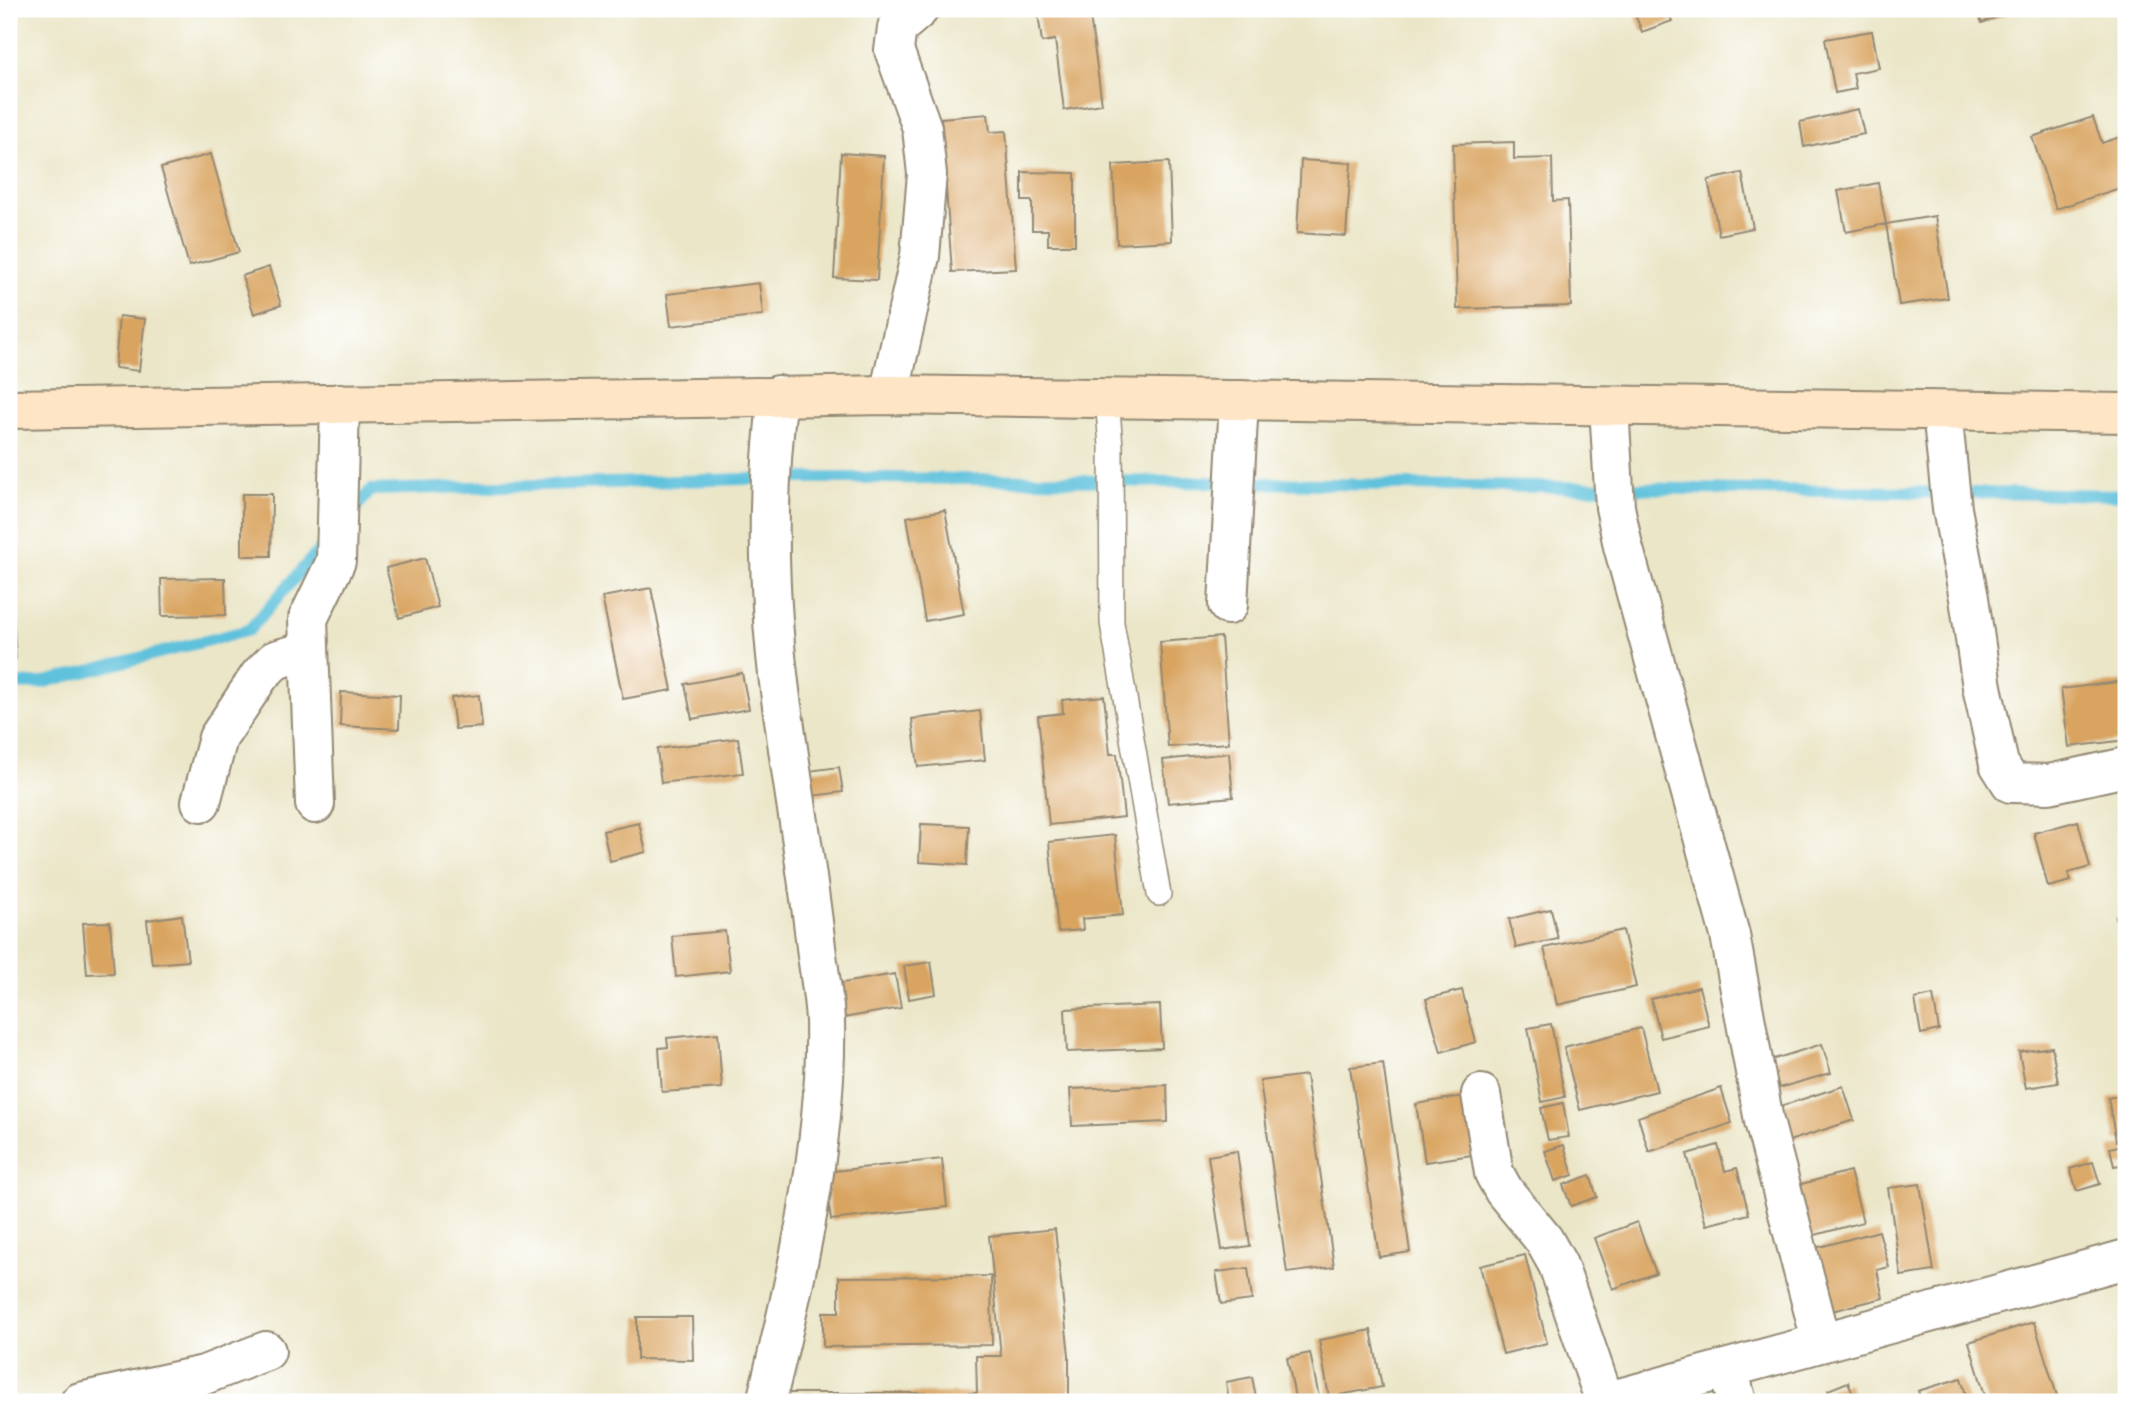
<svg xmlns="http://www.w3.org/2000/svg" width="2135" height="1411" font-family="'Playpen Sans',sans-serif">
<rect width="100%" height="100%" fill="#fff"/>
<filter id="ink" filterUnits="userSpaceOnUse"><feTurbulence type="fractalNoise" baseFrequency=".0143" numOctaves="2"/><feDisplacementMap in="SourceGraphic" scale="14" xChannelSelector="R" yChannelSelector="G"/><feConvolveMatrix kernelMatrix="1 2 1 2 8 2 1 2 1" color-interpolation-filters="sRGB"/></filter>
<filter id="wash" filterUnits="userSpaceOnUse"><feTurbulence type="fractalNoise" baseFrequency=".00686" numOctaves="4" result="noise"/><feDisplacementMap in="SourceGraphic" scale="28" xChannelSelector="R" yChannelSelector="G"/><feGaussianBlur stdDeviation="1.57" result="paint"/><feColorMatrix in="noise" values="0 0 0 0 0 0 0 0 0 0 0 0 0 0 0 0 0 1.4 0 .05"/><feComposite in="paint" operator="in"/></filter>
<g filter="url(#wash)">
<rect width="100%" height="100%" fill="#ebe6c8"/>
<g fill="none" stroke-linecap="round" stroke-linejoin="round">
<!-- stream -->
<path stroke="#5ec1dc" stroke-width="12" d="M347 518 371 490 779 478H888L2126 495
M9 684 41 683 249 630 328 540"/>
</g>
<g id="blocks">
<!-- building -->
<path fill="#d9a461" d="M1074 9H1089L1102 104 1064 110 1055 40 1042 42 1038 14Z
M1633 9H1667L1672 21 1642 32Z
M1976 9H2020L1982 23Z
M1872 31 1879 68 1853 73 1856 89 1835 93 1825 39Z
M1858 109 1864 134 1804 147 1800 122Z
M988 114 990 132 1006 131 1016 269 952 272 941 118Z
M2093 117 2102 143 2120 137 2126 157V186L2056 209 2032 137Z
M1514 142V159L1552 158 1553 201 1568 200 1571 306 1457 309 1453 144Z
M841 153 884 156 877 280 834 278Z
M211 154 239 252 189 266 161 168Z
M1301 160 1351 163 1346 236 1297 233Z
M1169 162 1172 241 1117 244 1113 165Z
M1022 172 1075 173V245H1048V230H1032V201H1022Z
M1742 173 1753 228 1719 235 1708 180Z
M1878 183 1886 224 1846 232 1838 191Z
M1935 216 1948 298 1899 305 1886 224Z
M269 267 281 305 254 314 242 276Z
M759 283 763 315 671 326 667 294Z
M119 316 145 319 139 371 115 368Z
M242 494H272L271 556H242Z
M945 510 964 614 925 621 907 517Z
M425 558 438 607 399 618 386 568Z
M9 576H11L16 659H9Z
M225 578 226 615 162 616 161 579Z
M651 588 672 690 623 699 602 597Z
M1221 637 1229 743 1168 747 1160 642Z
M742 673 749 709 692 719 685 684Z
M2126 681V740L2069 747 2061 689Z
M341 692 400 695 399 729 340 726Z
M479 695 482 727 455 729 451 698Z
M1104 696 1110 754H1117L1124 817 1049 825 1038 716 1063 713 1062 700Z
M980 711 985 760 918 767 912 719Z
M738 738 743 773 661 783 657 749Z
M1229 753 1233 797 1168 803 1163 760Z
M839 767 843 792 812 796 808 771Z
M2078 821 2090 867 2068 873 2071 881 2048 887 2034 833Z
M639 823 646 852 610 861 603 831Z
M921 824 969 826 967 865 919 862Z
M1115 835 1123 915 1082 919 1083 930 1058 932 1049 842Z
M1551 909 1558 939 1516 948 1509 919Z
M182 915 188 961 152 964 147 920Z
M2126 915V962H2125L2116 917Z
M110 922 114 973 87 974 83 923Z
M1623 930 1636 987 1557 1005 1544 948Z
M725 931 730 971 676 977 672 936Z
M931 962 936 994 909 999 904 966Z
M895 974 901 1008 837 1019 831 985Z
M1699 987 1709 1026 1661 1038 1651 999Z
M1462 990 1476 1042 1441 1052 1426 999Z
M1933 995 1939 1030 1921 1034 1915 999Z
M1160 1005 1162 1048 1067 1052 1065 1009Z
M1551 1024 1565 1097 1542 1102 1528 1028Z
M1641 1028 1657 1091 1580 1110 1564 1047Z
M718 1033 722 1088 662 1092 659 1048 668 1047 667 1038Z
M1822 1044 1831 1073 1779 1088 1771 1060Z
M2052 1047 2058 1083 2026 1088 2019 1052Z
M1383 1063 1410 1252 1379 1257 1350 1067Z
M1306 1075 1334 1267 1287 1273 1260 1081Z
M1167 1085 1168 1122 1072 1126 1070 1089Z
M1843 1086 1854 1120 1783 1143 1772 1109Z
M1721 1088 1732 1123 1649 1152 1638 1117Z
M2126 1094V1139L2116 1141 2108 1098Z
M1470 1095 1479 1154 1425 1162 1416 1104Z
M1563 1103 1569 1137 1548 1140 1541 1108Z
M2126 1144V1164L2114 1166 2110 1148Z
M1564 1145 1573 1175 1555 1181 1545 1151Z
M1718 1145 1725 1171 1737 1168 1749 1214 1706 1225 1687 1154Z
M1237 1151 1250 1246 1222 1250 1208 1156Z
M942 1159 947 1207 831 1220 825 1172Z
M2093 1162 2100 1184 2077 1191 2070 1169Z
M1850 1171 1863 1222 1808 1237 1794 1186Z
M1590 1175 1597 1197 1571 1206 1563 1185Z
M1920 1184 1934 1271 1901 1276 1888 1188Z
M1637 1222 1656 1273 1613 1289 1594 1238Z
M1055 1229 1069 1355V1402H775V1393H977L976 1356H1001L989 1236Z
M1879 1231 1889 1267 1877 1270 1883 1298 1828 1312 1812 1249Z
M1525 1255 1547 1343 1503 1354 1480 1266Z
M1248 1268 1252 1300 1221 1304 1216 1272Z
M991 1276 992 1345 823 1347V1312H839V1277Z
M637 1317H692L693 1360 637 1359Z
M2034 1322 2059 1402H1987L1969 1342Z
M1371 1330 1382 1387 1329 1397 1319 1340Z
M1310 1353 1320 1402H1296L1287 1358Z
M1252 1377 1257 1402H1229L1226 1382Z
M1961 1378 1968 1402H1922L1918 1391Z
M1848 1382 1856 1402H1832L1828 1390Z"/>
</g>
</g>
<g filter="url(#ink)">
<use href="#blocks" fill-opacity="0" stroke="#938873" stroke-width="2"/>
<g fill="none" stroke-linecap="round" stroke-linejoin="round">
<!-- service casing -->
<g stroke="#938873" stroke-width="26">
<path id="service" d="M1107 399 1111 446 1112 623 1159 894"/>
</g>
<!-- minor casing -->
<g stroke="#938873" stroke-width="42">
<path id="minor" d="M889 395 920 256 927 174 922 128 894 50 897 28 919 9
M1609 406 1615 507 1623 546 1730 935 1764 1121 1821 1340
M1942 411 1952 509 1969 598 1982 687 1999 764 2011 783 2049 784 2126 767
M1228 605 1239 400
M201 802 218 738 260 675 275 660 307 651
M315 804 308 619 336 561 340 403
M1481 1094 1494 1173 1504 1191 1544 1240 1558 1265 1605 1402 2126 1259
M1728 1369 1737 1402
M80 1402 204 1375 266 1351
M766 1402C795 1284 828 1143 825 1021 824 997 819 972 816 947 808 874 795 801 785 727 768 615 764 508 778 395"/>
</g>
<!-- secondary casing -->
<g stroke="#938873" stroke-width="42">
<path id="secondary" d="M9 409 889 395 2126 413"/>
</g>
<!-- service -->
<use href="#service" stroke="#fff" stroke-width="23"/>
<!-- minor -->
<use href="#minor" stroke="#fff" stroke-width="38"/>
<!-- secondary -->
<use href="#secondary" stroke="#fde5c5" stroke-width="38"/>
</g>
</g>
<!-- margin -->
<rect width="2135" height="1411" fill="none" stroke="#fff" stroke-width="35"/>
</svg>
